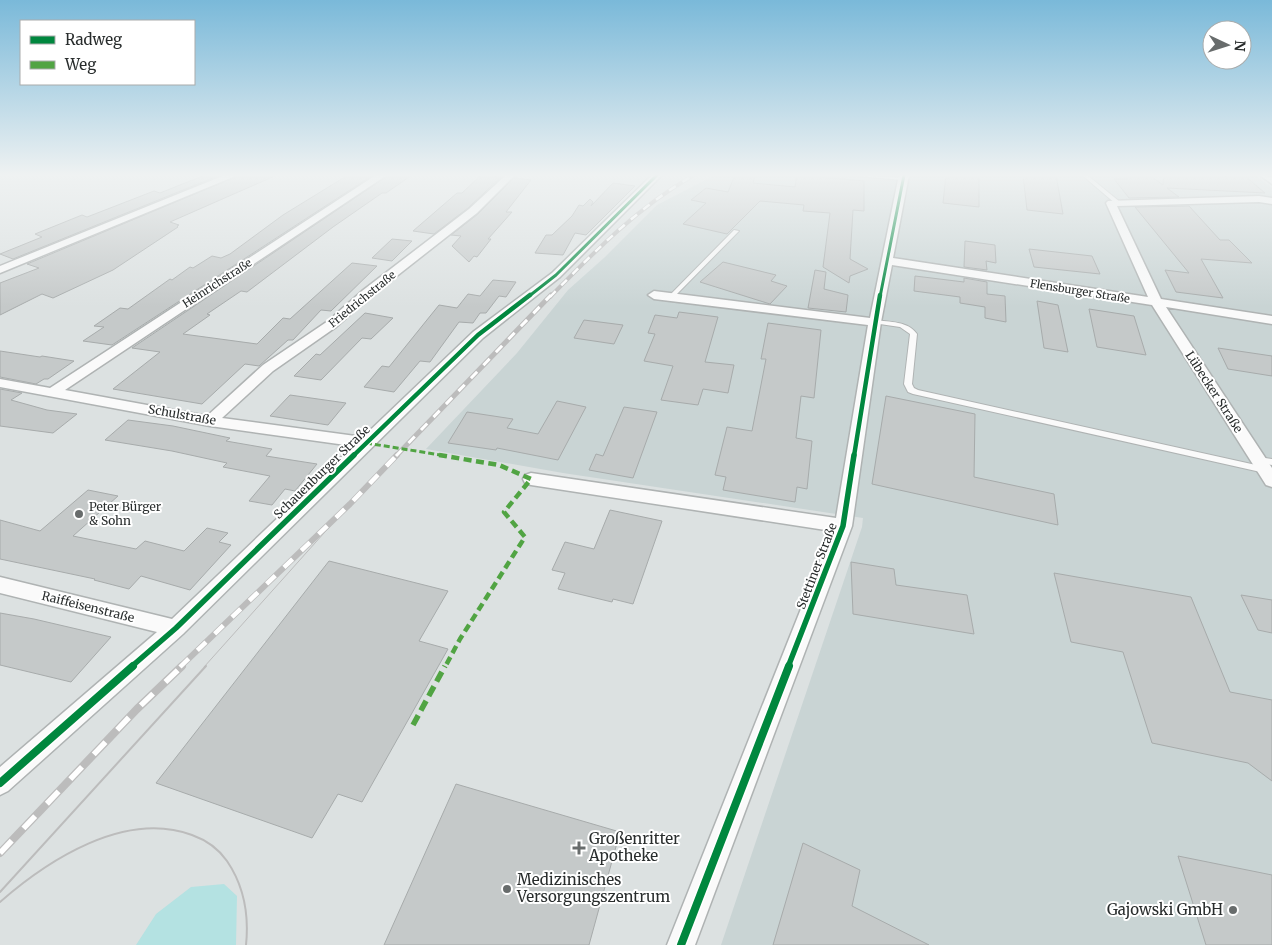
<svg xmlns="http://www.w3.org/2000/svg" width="1272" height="945" font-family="Merriweather,serif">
<rect width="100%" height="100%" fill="#dce1e1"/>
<!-- built -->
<path fill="#c9d4d4" d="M715 175H1255L1272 188V945H721L862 527 863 518 563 473 426 449 517 353 568 290 605 257 657 205Z"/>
<!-- green -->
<path fill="#b4e2e2" d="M224 884 237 896 236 945H136L156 914 191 887Z"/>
<!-- building -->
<path fill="#c5c9c9" stroke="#a7abab" d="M205 175H220L13 259 0 254 42 237 35 234 82 215 87 217 154 191 160 193Z
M240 175H277L170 222 179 225 177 226 178 227 113 270 53 298 42 294 0 315V283L39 268 27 264Z
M348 175H373L112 345 83 341 104 327 94 326 120 308 128 309 170 279 172 280 190 267 193 268 212 256 221 258 230 254 283 215Z
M389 175H412L386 193H382L333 227 247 292 241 291 207 314 210 315 183 334 257 344 283 318 290 319 352 263 377 266 331 311 321 310 293 340H288L259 366 245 364 202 404 113 389 160 352 132 348Z
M481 175 501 177 468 208 434 234 413 231 457 193H462Z
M735 175H755L753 183 795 187 797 175 864 181V211L853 210 850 259 868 269 850 276 849 283 823 267 830 213 803 211 804 205 760 201 727 234 683 224 706 203 691 200 706 188 728 192Z
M946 175H979V207L943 203Z
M1023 175H1056L1063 214 1027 210Z
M1123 175H1149L1163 185 1164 175 1246 177 1265 193 1167 188 1179 197 1129 198 1114 179H1128Z
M514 178 531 180 506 212H512L488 239H491L477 257 474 256 469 262 452 246 461 236 451 235 478 214Z
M613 183 635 186 586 235 575 233 563 255 535 253 546 235H552L572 216 579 205 583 206 590 199 593 202 591 206Z
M1189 206 1220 240H1229L1252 263 1201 259 1223 298 1176 292 1165 270 1189 273 1135 207Z
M392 239 412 241 392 261 372 258Z
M965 241 995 245 996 263 986 261 987 270 964 267Z
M1029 249 1092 256 1100 274 1034 267Z
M723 262 776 275 771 281 787 286 770 304 700 282Z
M815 270 826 272 824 289 848 295 846 312 808 308Z
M915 276 964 282V278L987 282V294L1005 296 1006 322 985 318V307L960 303V297L914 291Z
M493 280 516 282 506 297 499 296 486 313H480L473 323 459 322 430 362 420 361 394 392 364 387 382 366 389 367 439 305 457 308 468 294 480 296Z
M1037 301 1058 305 1068 352 1044 348Z
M1089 309 1134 316 1146 355 1097 347Z
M679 312 718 317 705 362 734 365 728 393 703 389 698 405 661 400 673 366 644 361 655 334 648 333 655 315 677 318Z
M365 313 393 318 371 339 362 338 321 380 294 376 316 354 320 355Z
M584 320 623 325 614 344 574 338Z
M768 323 821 330 814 398 801 396 796 438 812 441 807 489 797 487 795 502 723 490 726 477 715 475 727 427 752 431 766 359H761Z
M1218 348 1272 356V376L1228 369Z
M0 351 40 357 42 356 74 361 48 379H44L36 384 0 377Z
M0 389 22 393 11 400 47 410 77 414 53 433 0 426Z
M290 395 346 403 328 425 270 416Z
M886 396 975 414 974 477 1054 494 1058 525 872 484Z
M557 401 586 407 558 460 497 448 496 450 448 443 467 412 513 419 507 428 538 434Z
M624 407 657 412 633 478 589 470 596 454 603 456Z
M128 420 173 426 230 438 226 441 272 449 266 456 317 464 295 491 285 489 272 505 249 501 270 476 223 467 227 463 172 451 105 440Z
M88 490 118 496 73 536 136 549 145 541 184 551 207 528 228 533 219 542 231 545 190 590 141 576 129 589 94 580 95 579 0 559V520L40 531Z
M610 510 662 521 633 604 613 599 612 602 558 589 565 573 552 570 565 542 594 549Z
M329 561 448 591 419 641 448 649 362 802 338 794 312 838 156 783Z
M851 562 894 569 896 585 967 595 974 634 853 614Z
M1054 573 1191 597 1230 692 1272 700V781L1248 763 1152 743 1123 652 1071 642Z
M1241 595 1272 600V633L1258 630Z
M0 613 34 619 111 637 71 682 0 665Z
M456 784 620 832 589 945H384Z
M803 843 860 870 852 906 929 945H773Z
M1178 856 1272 875V945H1206Z"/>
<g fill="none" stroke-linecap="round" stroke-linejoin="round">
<!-- service casing -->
<g stroke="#afb3b3" stroke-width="2">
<path id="service" d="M855 175 903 178 905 179 903 180 857 176Z
M1082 175H1087L1120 202V204H1116Z
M734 230 739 231 673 298H669V296Z
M875 320C890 322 908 321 917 334L912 384 914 388 918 390 1265 467 1269 470 1265 473 913 394 908 392 904 384 910 334 900 327 873 323 872 322Z
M1258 457 1272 459V465L1255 462 1254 460Z"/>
</g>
<!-- minor casing -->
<g stroke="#afb3b3" stroke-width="3">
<path id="minor" d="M225 175H238L0 273V266Z
M376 175H387L65 390 207 416 263 365 328 321 362 291 469 209 506 175H515L477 213 370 297 336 327 273 371 222 418 363 437 473 332 552 273 652 175H662L560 277 483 338 183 634 8 791 0 795V767L157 632 0 593V577L172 619 353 446 210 426 0 387V379L50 388Z
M899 175H909L893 258 1148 297 1106 203 1108 201 1259 196 1272 198V204L1259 202 1117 206 1161 299 1272 316V324L1166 307 1272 468V487L1266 485 1152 305 892 265 881 322 852 526 695 945H667L832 531 531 485 525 483 523 479 525 475 531 473 836 518 868 325 654 299 648 295 654 291 870 318Z
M1260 175 1272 177V184Z"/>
</g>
<!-- service -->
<use href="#service" fill="#fafafa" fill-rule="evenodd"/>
<!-- minor -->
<use href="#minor" fill="#fafafa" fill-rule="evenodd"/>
<!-- tram-far1 -->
<path stroke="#bcbcbc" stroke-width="1" d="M204 667 350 504"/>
<!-- tram -->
<path stroke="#bcbcbc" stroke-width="2" d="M0 892 206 666
M0 902C48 860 125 810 192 835 206 840 218 848 227 861 244 886 249 916 246 945"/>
<!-- rail-far3 casing -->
<g stroke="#bcbcbc" stroke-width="4">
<path id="rail-far3" d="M550 297C595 251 638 207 694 175"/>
</g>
<!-- rail-far2 casing -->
<g stroke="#bcbcbc" stroke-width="5">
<path id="rail-far2" d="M396 456 551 295"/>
</g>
<!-- rail-far1 casing -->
<g stroke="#bcbcbc" stroke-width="6">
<path id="rail-far1" d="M180 667 350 504 397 455"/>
</g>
<!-- rail casing -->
<g stroke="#bcbcbc" stroke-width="8">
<path id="rail" d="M0 853 137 709 182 666"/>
</g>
<!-- rail-far3 -->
<use href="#rail-far3" stroke="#fff" stroke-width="2.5" stroke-dasharray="8" stroke-linecap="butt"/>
<!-- rail-far2 -->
<use href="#rail-far2" stroke="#fff" stroke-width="3" stroke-dasharray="9" stroke-linecap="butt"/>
<!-- rail-far1 -->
<use href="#rail-far1" stroke="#fff" stroke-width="4.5" stroke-dasharray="12" stroke-linecap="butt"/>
<!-- rail -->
<use href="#rail" stroke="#fff" stroke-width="5.5" stroke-dasharray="17" stroke-linecap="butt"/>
<!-- quiet-far2 -->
<path stroke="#51a443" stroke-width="3" stroke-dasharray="6 3" stroke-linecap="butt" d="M366 443 447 456"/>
<!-- quiet-far1 -->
<path stroke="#51a443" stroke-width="4.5" stroke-dasharray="8 4.5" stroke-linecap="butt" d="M439 455 499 465 531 479 504 512 525 537 460 639 445 667"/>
<!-- quiet -->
<path stroke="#51a443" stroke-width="5.5" stroke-dasharray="11 5.5" stroke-linecap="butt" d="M413 725 445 666"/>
<!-- cycleway-far3 casing -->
<g stroke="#fff" stroke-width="5">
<path id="cycleway-far3" d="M528 297 556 275 657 175
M880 297 904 175"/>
</g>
<!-- cycleway-far2 casing -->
<g stroke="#fff" stroke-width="7">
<path id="cycleway-far2" d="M353 456 478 335 530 295
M854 456 880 295"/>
</g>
<!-- cycleway-far1 casing -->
<g stroke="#fff" stroke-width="9">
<path id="cycleway-far1" d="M131 667 176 628 354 455
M788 667 843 526 854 455"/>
</g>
<!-- cycleway casing -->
<g stroke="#fff" stroke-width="11">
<path id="cycleway" d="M0 783 133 666
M681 945 789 666"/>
</g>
<!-- cycleway-far3 -->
<use href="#cycleway-far3" stroke="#00873e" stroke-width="3"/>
<!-- cycleway-far2 -->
<use href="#cycleway-far2" stroke="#00873e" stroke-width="4.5"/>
<!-- cycleway-far1 -->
<use href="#cycleway-far1" stroke="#00873e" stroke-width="5.5"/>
<!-- cycleway -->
<use href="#cycleway" stroke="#00873e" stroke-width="8"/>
</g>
<!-- sky -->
<linearGradient id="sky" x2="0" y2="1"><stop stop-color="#7ab9d9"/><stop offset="0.57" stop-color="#eff2f2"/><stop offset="1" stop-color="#eff2f2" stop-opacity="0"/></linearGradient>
<rect width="1272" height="307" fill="url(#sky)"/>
<!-- markers -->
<g fill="#686c6c" stroke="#fff" stroke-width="2">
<circle cx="79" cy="514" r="5"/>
<path d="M576.5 840.5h5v5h5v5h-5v5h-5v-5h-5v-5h5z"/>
<circle cx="507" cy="889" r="5"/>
<circle cx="1233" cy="910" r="5"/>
</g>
<g text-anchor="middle" stroke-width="4" stroke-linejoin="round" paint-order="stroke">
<!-- far-street labels -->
<g font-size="11" fill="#292d2d" stroke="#fff">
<text transform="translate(217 283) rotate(-33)" y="4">Heinrichstraße</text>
<text transform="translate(1080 291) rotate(9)" y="4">Flensburger Straße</text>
<text transform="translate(362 299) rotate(-39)" y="4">Friedrichstraße</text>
</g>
<!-- street labels -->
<g font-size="12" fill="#292d2d" stroke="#fff">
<text transform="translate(1214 392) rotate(57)" y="4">Lübecker Straße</text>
<text transform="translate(182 415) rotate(10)" y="4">Schulstraße</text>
<text transform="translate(322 472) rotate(-44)" y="4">Schauenburger Straße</text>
<text transform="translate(817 566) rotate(-69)" y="4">Stettiner Straße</text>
<text transform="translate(88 607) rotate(14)" y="4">Raiffeisenstraße</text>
</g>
<!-- poi labels -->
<g font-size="12" fill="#292d2d" stroke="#fff" text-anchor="start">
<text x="89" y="511">Peter Bürger<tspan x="89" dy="14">&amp; Sohn</tspan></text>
</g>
<!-- near-poi labels -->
<g font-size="15" fill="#292d2d" stroke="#fff" text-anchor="start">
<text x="589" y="844">Großenritter<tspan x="589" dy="17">Apotheke</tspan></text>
<text x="517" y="885">Medizinisches<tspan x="517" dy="17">Versorgungszentrum</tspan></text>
<text x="1223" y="915" text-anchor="end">Gajowski GmbH</text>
</g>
</g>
<!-- legend -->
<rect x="20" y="20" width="175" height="65" fill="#ffffff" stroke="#a9abab"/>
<rect x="30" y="36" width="25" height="8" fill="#00873e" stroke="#a9abab"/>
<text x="65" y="45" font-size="15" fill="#292d2d">Radweg</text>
<rect x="30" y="61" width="25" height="8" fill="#51a443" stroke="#a9abab"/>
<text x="65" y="70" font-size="15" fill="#292d2d">Weg</text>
<!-- north arrow -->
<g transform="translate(1227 45) rotate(94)"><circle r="24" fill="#ffffff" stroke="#a9abab"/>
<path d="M0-4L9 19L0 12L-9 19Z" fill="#686c6c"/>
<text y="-8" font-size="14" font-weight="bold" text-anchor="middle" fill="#292d2d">N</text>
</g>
</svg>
